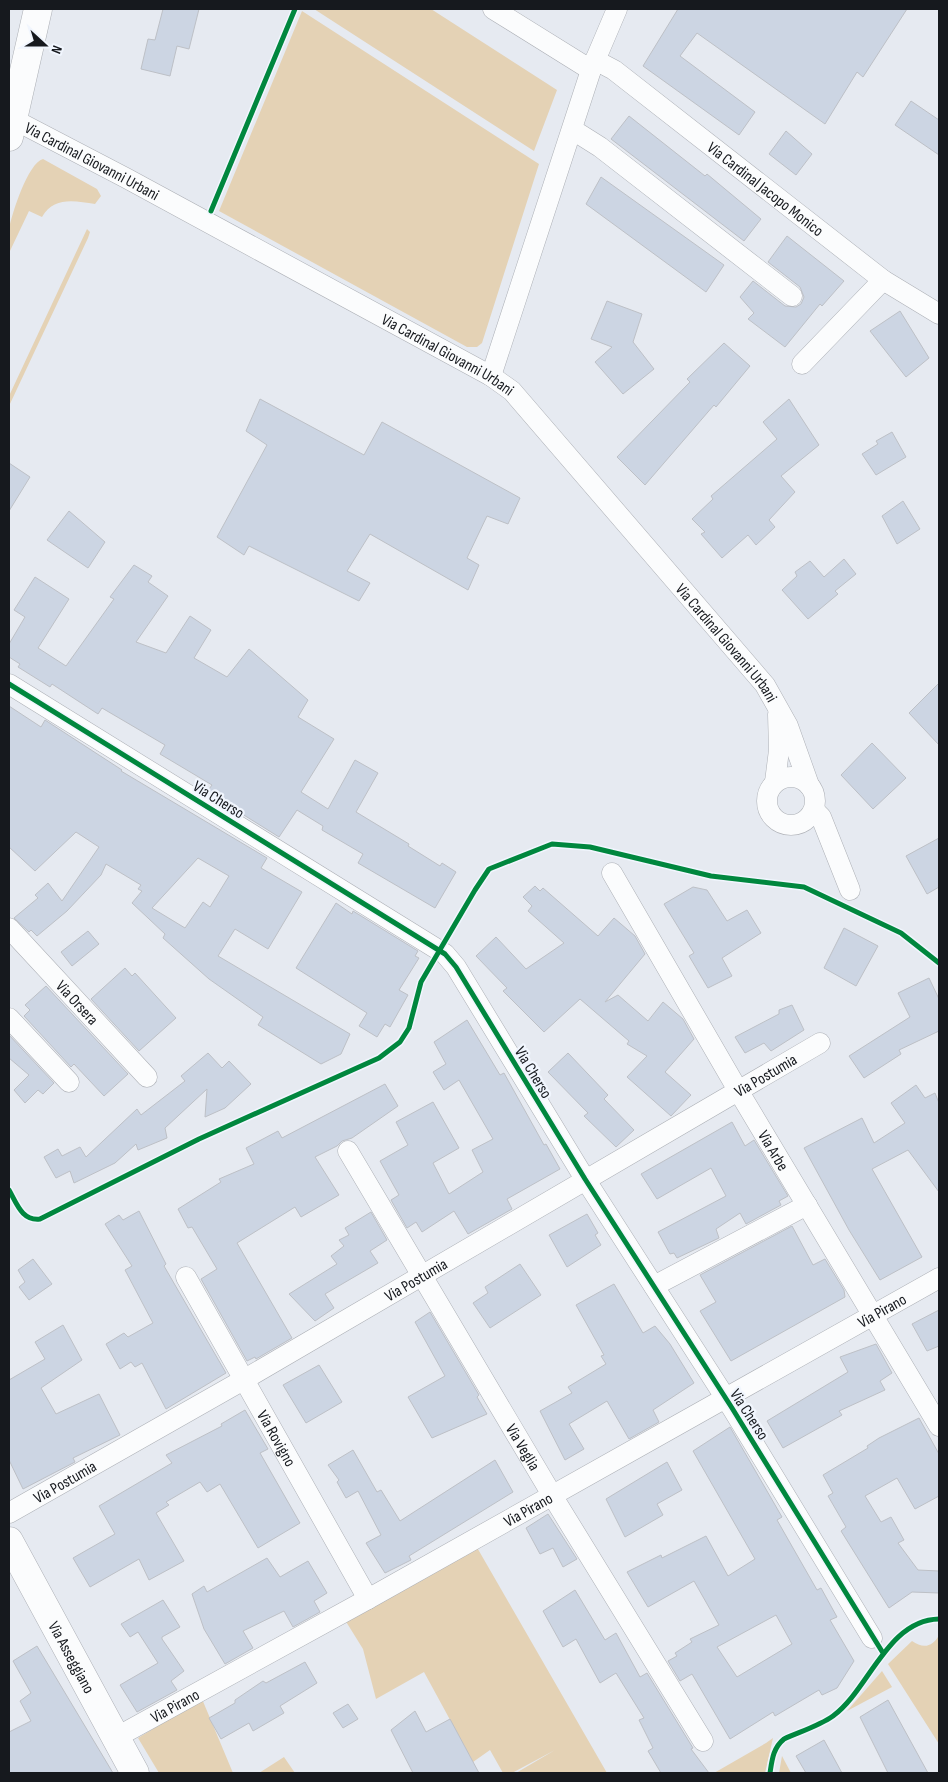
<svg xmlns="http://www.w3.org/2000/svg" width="948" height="1782" font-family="'Sofia Sans Condensed',sans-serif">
<rect width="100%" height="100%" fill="#e6eaf1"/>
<!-- green -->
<path fill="#e4d2b5" d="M314 9H431L557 90 534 151Z
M302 11 539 164 482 343 477 347H467L219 211Z
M43 159 97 189 101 196 95 204C75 201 54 196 42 217L29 211 9 253C9 245 7 236 9 229 12 213 28 163 43 159Z
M87 229 90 232 88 238 9 406V396Z
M475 1544 607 1773H516L555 1750 512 1773H503L490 1750 473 1762 424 1672 376 1699 363 1649 345 1620Z
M939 1635V1744L888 1664 912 1641C923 1649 933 1647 939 1635Z
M882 1671 892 1687 847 1711Z
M202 1699 233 1773H159L138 1738Z
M773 1738 765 1773H714L766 1743Z
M782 1756 791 1773H779Z
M284 1757 295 1773H259Z"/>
<!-- building -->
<path fill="#ccd5e3" stroke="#bdc0c6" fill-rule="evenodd" d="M163 9H199L189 49 177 46 170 76 141 69 148 39 155 40Z
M678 9H907L863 77 857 72 825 124 697 33 680 56 755 112 739 135 643 66Z
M911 101 939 120V155L895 125Z
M629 116 705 176 707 174 761 219 744 241 611 139Z
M786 131 812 154 796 175 769 154Z
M601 177 724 265 706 292 586 204Z
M787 236 844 281 822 306 820 304 785 347 748 319 754 313 740 297 753 281 785 306 796 307 801 304 804 297 800 287 768 262Z
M607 301 642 314 633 342 654 369 623 394 595 362 612 347 591 339Z
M900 311 929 358 906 377 870 331Z
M724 343 750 366 716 407 714 405 645 485 617 457 690 382 687 379Z
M260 399 364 455 382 422 520 498 508 524 487 516 467 558 479 565 468 590 370 534 347 571 370 583 359 601 249 546 244 555 217 537 267 445 246 431Z
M789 399 819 445 781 476 795 492 769 520 775 527 756 545 748 535 722 558 701 534 705 532 692 519 713 499 711 496 777 439 763 422Z
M892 432 906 457 876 475 862 454 878 444 876 441Z
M9 463 30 477 9 511Z
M903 501 920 529 897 544 882 516Z
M69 511 105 542 88 568 47 540Z
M844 559 856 574 835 591 838 594 808 619 782 590 797 576 795 572 810 561 824 577Z
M134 565 152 576 148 582 168 596 136 642 166 653 190 616 211 630 194 658 227 677 249 649 308 700 298 717 334 739 301 792 328 809 355 760 378 773 356 812 409 844 408 846 440 866 442 863 456 872 435 908 358 863 363 854 322 830 323 826 297 810 279 837 207 792 212 785 160 754 165 745 102 708 98 714 52 684 50 687 18 667 20 664 9 657V644L25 617 14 610 35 577 69 599 38 648 66 666 114 599 110 597Z
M939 683V745L909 713Z
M9 706 41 727 45 720 122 770 121 771 267 858 261 868 302 892 268 949 235 929 218 956 350 1034 341 1054 321 1064 258 1025 263 1017 209 979 163 938 165 934 132 903 142 891 138 889 141 885 106 864 101 875 67 911 37 936 31 930 29 932 14 918 38 898 35 895 48 883 62 901 99 847 76 832 35 871 9 847ZM198 858 229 876 210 907 203 902 185 928 152 908Z
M872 743 906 778 873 809 841 775Z
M939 838V887L927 894 906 856Z
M535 886 540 891 543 888 598 936 614 918 635 936 645 954 605 1002 618 995 648 1021 663 1002 683 1019 694 1039 665 1072 691 1095 671 1116 627 1077 647 1056 627 1044 629 1041 580 999 544 1032 503 991 507 988 476 956 496 937 526 969 564 943 528 911 532 906 523 897Z
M693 887 707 890 727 921 747 910 761 933 722 958 732 976 708 988 689 956 694 953 664 904Z
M336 903 352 914 353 911 418 951 415 956 419 958 399 990 408 995 390 1027 385 1024 377 1037 359 1026 367 1013 296 968Z
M844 928 878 946 856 986 824 968Z
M88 931 99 944 72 966 61 952Z
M125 968 132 976 135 973 176 1018 139 1051 91 999Z
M929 978 939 999V1031L899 1050 901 1054 864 1078 849 1056 910 1017 898 993Z
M46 986 128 1074 104 1096 74 1064 71 1067 24 1016 30 1010 25 1005Z
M792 1005 804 1030 771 1051 764 1043 745 1053 735 1037 779 1014V1010Z
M467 1020 500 1075 504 1073 544 1145 546 1144 560 1169 507 1199 512 1209 468 1234 454 1211 422 1232 416 1222 407 1228 391 1200 399 1195 380 1161 408 1145 396 1122 433 1102 459 1148 433 1163 449 1194 483 1172 472 1150 493 1139 459 1080 444 1090 433 1072 446 1064 434 1042Z
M9 1035 54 1083 43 1094 38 1090 25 1103 14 1090 29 1075 9 1058Z
M208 1053 222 1068 229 1061 251 1084 225 1108 205 1117 207 1089 165 1128 167 1138 138 1150 136 1144 115 1163 74 1183 70 1171 56 1178 44 1157 58 1149 62 1156 80 1147 86 1157 137 1109 141 1115 185 1081 181 1076Z
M568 1053 608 1095 604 1099 634 1130 616 1147 584 1116 588 1113 548 1072Z
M385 1084 398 1106 352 1138 342 1141 337 1146 315 1157 339 1195 301 1217 295 1207 237 1243 292 1338 256 1359 255 1357 247 1361 201 1279 217 1269 192 1227 188 1228 178 1209 221 1182 219 1179 254 1164 246 1148 278 1131 282 1138Z
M916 1085 925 1098 935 1093 939 1103V1192L908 1150 872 1169 922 1257 880 1280 849 1230 804 1148 862 1118 874 1143 905 1123 891 1103Z
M732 1122 745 1146 754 1140 788 1196 779 1201 781 1205 746 1224 740 1213 716 1229 719 1238 677 1258 674 1253 670 1254 658 1232 726 1196 711 1168 657 1199 641 1174Z
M139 1211 166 1264 164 1266 226 1373 166 1409 142 1363 135 1367 131 1362 120 1369 106 1344 124 1333 128 1337 153 1323 125 1270 132 1266 105 1224 119 1215 123 1220Z
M371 1212 387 1240 370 1251 378 1263 325 1294 334 1308 315 1321 289 1294 337 1264 331 1256 344 1246 339 1240 349 1235 345 1228Z
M587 1214 598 1233 595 1235 601 1245 567 1267 549 1235Z
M792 1226 813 1265 825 1259 844 1290 845 1297 731 1361 700 1311 716 1302 700 1275Z
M33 1259 52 1284 29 1300 19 1287 25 1282 18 1270Z
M520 1264 541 1295 490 1328 473 1303 488 1293 485 1287Z
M614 1284 643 1333 655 1326 670 1344 694 1383 653 1410 659 1422 629 1439 607 1401 569 1424 584 1449 565 1460 540 1411 572 1393 568 1387 606 1364 601 1356 604 1355 576 1305Z
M939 1310V1346L927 1351 912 1324Z
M430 1312 479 1395 477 1397 487 1414 432 1438 408 1397 445 1376 415 1322Z
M63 1325 82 1360 41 1388 56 1414 99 1394 120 1435 73 1458 75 1462 23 1489 9 1460V1380L45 1359 35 1342Z
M876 1344 892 1373 880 1381 885 1390 839 1411 842 1415 783 1448 767 1421 848 1372 840 1357Z
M319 1365 342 1402 306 1423 283 1385Z
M245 1410 268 1449 260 1453 300 1523 258 1548 220 1484 207 1492 200 1482 166 1502 169 1505 156 1513 184 1561 149 1580 139 1559 90 1587 73 1558 115 1534 99 1506 172 1463 166 1455 222 1426 221 1424Z
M919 1418 939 1454V1496L915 1509 897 1478 865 1496 881 1522 891 1517 904 1540 898 1543 918 1570 939 1571V1593L912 1592 889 1608 841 1531 846 1527 828 1496 833 1493 823 1475 868 1448 867 1446 879 1438Z
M730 1427 782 1517 777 1520 817 1590 821 1588 837 1617 830 1620 854 1661 837 1688 822 1695 819 1690 775 1716 773 1712 730 1739 692 1674 680 1681 668 1661 677 1656 675 1653 692 1642 690 1639 719 1625 694 1581 648 1607 627 1572 661 1555 662 1558 706 1536 728 1576 755 1559 693 1451ZM776 1615 792 1644 737 1677 717 1647Z
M353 1450 377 1492 381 1490 400 1521 495 1460 513 1492 409 1556 411 1560 385 1573 366 1543 381 1535 358 1491 346 1498 337 1482 339 1480 328 1465Z
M667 1462 682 1490 657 1504 663 1515 625 1537 606 1499Z
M548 1514 577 1559 563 1567 553 1548 540 1554 526 1528Z
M267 1558 280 1577 308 1561 327 1593 314 1601 320 1612 293 1627 284 1611 243 1631 253 1648 225 1664 204 1629 192 1594 204 1586 207 1592Z
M575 1590 605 1640 616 1633 640 1677 647 1673 693 1748 691 1749 709 1773H661L648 1751 653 1748 639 1720 644 1718 616 1673 600 1683 576 1639 563 1647 543 1611Z
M163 1600 180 1627 162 1637V1639L184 1671 171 1681 177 1690 137 1712 120 1685 158 1663 138 1632 130 1637 121 1624Z
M37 1646 113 1773H9V1732L31 1721 20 1701 31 1693 13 1661Z
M305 1662 317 1683 280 1706 284 1713 253 1731 249 1723 221 1739 209 1718 235 1703V1700L263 1681 266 1683Z
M888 1700 928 1773H888L860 1717Z
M348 1704 358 1719 343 1728 333 1713Z
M415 1711 426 1732 450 1719 479 1773H413L391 1730Z
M824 1740 842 1773H806L796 1756Z"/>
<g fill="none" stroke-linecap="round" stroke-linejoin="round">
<!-- street casing -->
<g stroke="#adb0b6" stroke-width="21">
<g id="street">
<path d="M493 9 591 70"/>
<path id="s1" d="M595 60 614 70 883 280 939 314"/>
<path id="s2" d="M9 117 126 178 491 376 512 391 765 685 788 726 809 785"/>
<path d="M573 130 600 147 792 296"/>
<path d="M802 364 883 280"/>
<path d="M491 376 591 70 617 9"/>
<path d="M9 684 445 954 456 967 585 1179 732 1408 872 1638"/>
<circle cx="791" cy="801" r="24"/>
<path d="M775 782 779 750 778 714"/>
<path d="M814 810 821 817 850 890"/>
<path id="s3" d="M612 873 739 1092 939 1426"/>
<path id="s4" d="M9 928 147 1077"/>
<path d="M9 1018 69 1082"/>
<path id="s5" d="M348 1151 558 1505 703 1741"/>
<path id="s6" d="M186 1277 368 1599"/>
<path d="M654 1286 807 1205"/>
<path id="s7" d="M9 1513 245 1379 820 1043"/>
<path id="s8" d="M115 1738 368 1599 939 1278"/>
</g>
</g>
<!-- secondary casing -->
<g stroke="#adb0b6" stroke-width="29">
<g id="secondary">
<path d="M9 137 38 9"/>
<path id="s9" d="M9 1541 135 1773"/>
</g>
</g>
<!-- street -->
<use href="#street" stroke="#fbfcfd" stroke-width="20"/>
<!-- secondary -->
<use href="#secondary" stroke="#fbfcfd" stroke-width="28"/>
<!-- cycleway casing -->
<g stroke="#f1f6fe" stroke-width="8">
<path id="cycleway" d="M211 211 295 9
M9 684 445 954 456 967 585 1179 732 1408 883 1653
M9 1190C17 1204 22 1221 40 1219L199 1139 379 1058 400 1042 409 1028 421 982 475 890 489 869 552 844 590 847 711 876 804 887 901 933 939 963
M770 1773C772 1760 773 1748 784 1739 799 1732 819 1726 833 1716 869 1690 887 1620 939 1619"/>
</g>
<!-- cycleway -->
<use href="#cycleway" stroke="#00873e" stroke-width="5"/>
</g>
<g text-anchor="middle" stroke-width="4.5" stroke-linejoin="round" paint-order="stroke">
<!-- street labels -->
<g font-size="16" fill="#16191e" stroke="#f1f6fe">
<text dy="6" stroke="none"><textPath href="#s2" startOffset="94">Via Cardinal Giovanni Urbani</textPath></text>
<text dy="6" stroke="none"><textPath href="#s1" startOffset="214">Via Cardinal Jacopo Monico</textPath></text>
<text dy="6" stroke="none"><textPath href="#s2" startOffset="499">Via Cardinal Giovanni Urbani</textPath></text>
<text dy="6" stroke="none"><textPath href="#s2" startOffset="904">Via Cardinal Giovanni Urbani</textPath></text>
<text transform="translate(219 799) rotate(32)" y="6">Via Cherso</text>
<text dy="6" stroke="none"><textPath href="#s4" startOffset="101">Via Orsera</textPath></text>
<text transform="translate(534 1072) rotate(59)" y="6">Via Cherso</text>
<text dy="6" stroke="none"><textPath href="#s7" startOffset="874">Via Postumia</textPath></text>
<text dy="6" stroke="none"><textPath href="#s3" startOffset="321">Via Arbe</textPath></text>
<text dy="6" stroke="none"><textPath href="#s7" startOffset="469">Via Postumia</textPath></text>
<text dy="6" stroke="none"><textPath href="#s8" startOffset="878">Via Pirano</textPath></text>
<text transform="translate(750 1414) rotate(57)" y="6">Via Cherso</text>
<text dy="6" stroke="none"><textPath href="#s6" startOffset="185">Via Rovigno</textPath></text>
<text dy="6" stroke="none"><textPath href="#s5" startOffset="344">Via Veglia</textPath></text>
<text dy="6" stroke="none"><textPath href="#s7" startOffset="64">Via Postumia</textPath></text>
<text dy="6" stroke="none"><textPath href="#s8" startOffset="472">Via Pirano</textPath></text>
<text dy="6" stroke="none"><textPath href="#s9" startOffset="132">Via Asseggiano</textPath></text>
<text dy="6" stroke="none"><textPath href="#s8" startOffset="68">Via Pirano</textPath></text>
</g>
</g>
<!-- border -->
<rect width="948" height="1782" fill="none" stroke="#16191e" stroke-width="20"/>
<!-- north arrow -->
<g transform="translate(45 45) rotate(111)" stroke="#f1f6fe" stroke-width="4" paint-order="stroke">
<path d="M0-4L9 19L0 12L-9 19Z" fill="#16191e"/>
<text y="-8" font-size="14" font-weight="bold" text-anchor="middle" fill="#16191e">N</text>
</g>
</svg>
